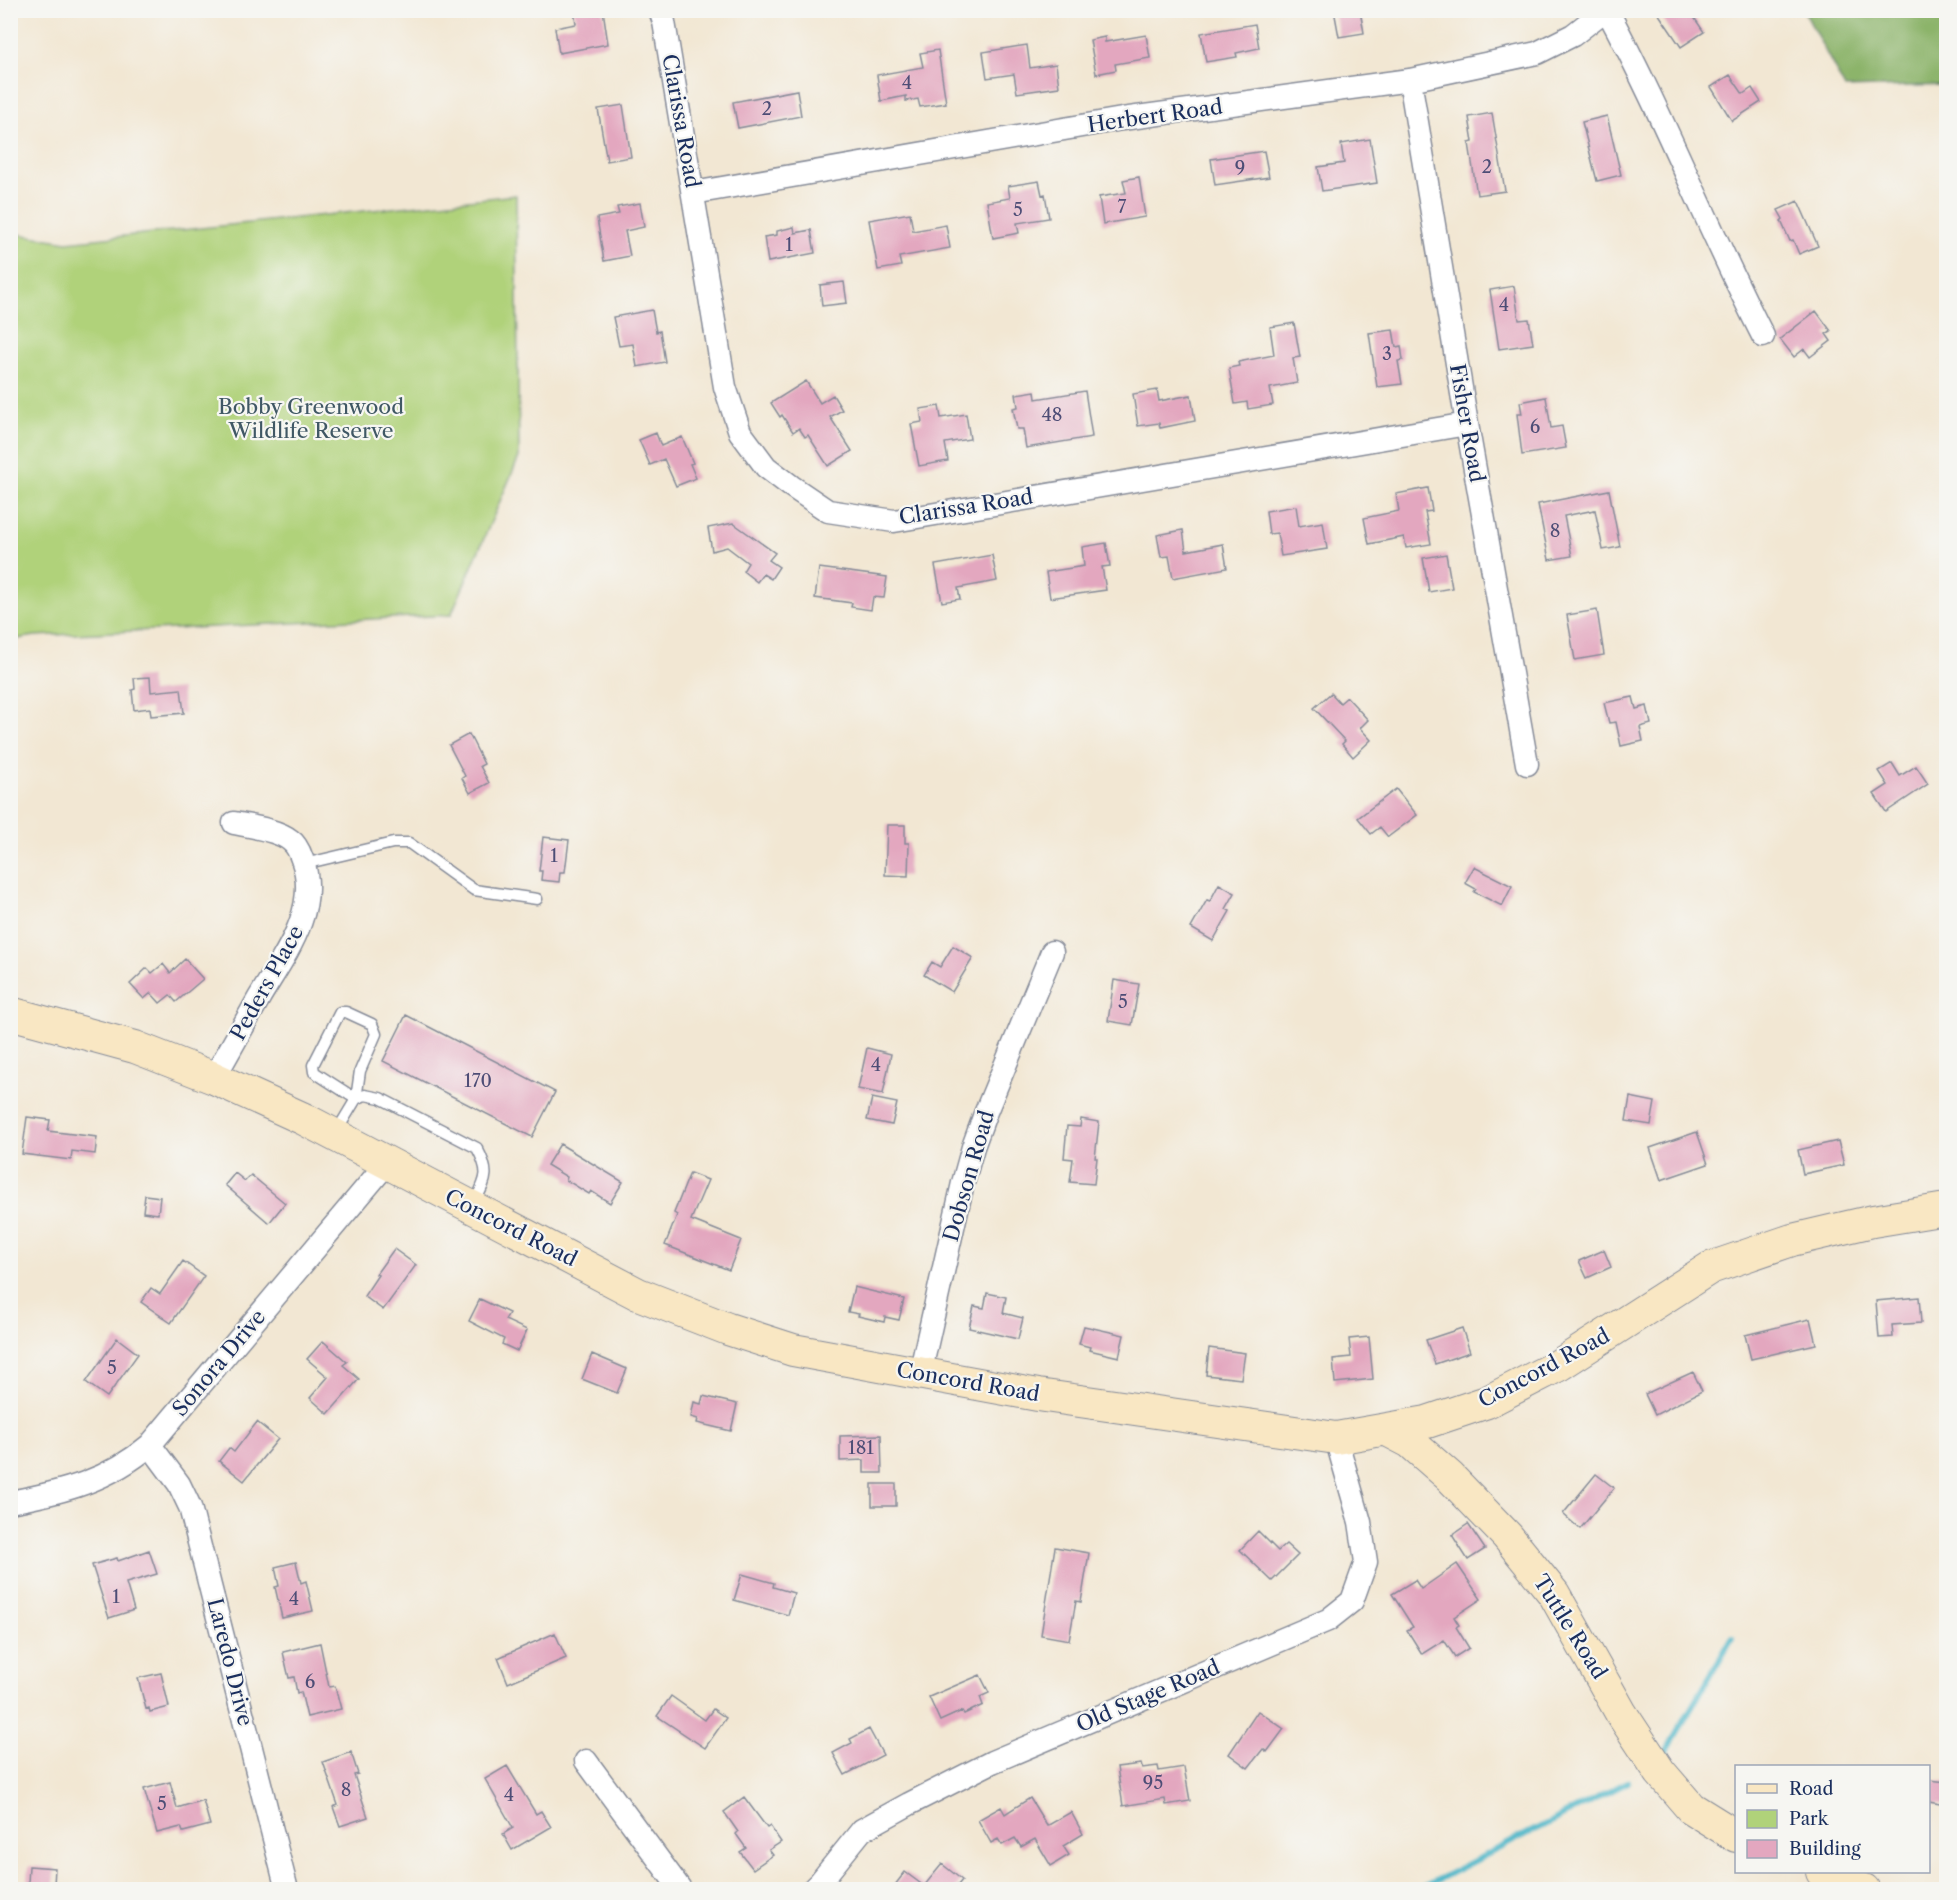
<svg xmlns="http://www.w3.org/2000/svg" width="1957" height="1900" font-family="'Libre Caslon Text',serif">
<rect width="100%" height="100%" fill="#f6f6f2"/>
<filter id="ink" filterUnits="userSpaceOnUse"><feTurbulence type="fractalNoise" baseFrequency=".0167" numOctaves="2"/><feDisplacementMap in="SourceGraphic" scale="12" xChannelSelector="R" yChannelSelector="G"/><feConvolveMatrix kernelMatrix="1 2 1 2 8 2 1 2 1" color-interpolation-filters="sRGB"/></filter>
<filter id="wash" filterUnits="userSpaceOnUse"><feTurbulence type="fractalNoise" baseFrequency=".008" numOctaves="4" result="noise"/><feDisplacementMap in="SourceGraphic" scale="24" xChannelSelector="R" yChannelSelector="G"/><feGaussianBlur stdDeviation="1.35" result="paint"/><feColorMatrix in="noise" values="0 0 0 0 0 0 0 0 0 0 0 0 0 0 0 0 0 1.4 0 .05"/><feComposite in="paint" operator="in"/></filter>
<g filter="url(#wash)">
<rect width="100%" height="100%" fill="#f2e7d3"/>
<!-- green -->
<path fill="#b0d27a" stroke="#66806c" stroke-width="1.5" d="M516 195 519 457 451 615 35 636 11 640V233L67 242Z"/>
<!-- forest -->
<path fill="#8cb46a" stroke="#547264" stroke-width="1.5" d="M1804 11H1946V85L1845 88Z"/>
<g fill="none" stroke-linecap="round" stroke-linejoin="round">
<!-- stream -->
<path stroke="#4ab5c7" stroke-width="6" d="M1663 1757 1732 1638
M1418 1890 1628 1782"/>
</g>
<g id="blocks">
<!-- building -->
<path fill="#e3a7bf" d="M574 10H603L608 44 559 53 555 28 576 24Z
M1334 10H1360L1364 33 1339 37Z
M1656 10H1689L1704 32 1681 47Z
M1255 24 1259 48 1236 53 1237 57 1206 62 1201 33Z
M1146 35 1150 58 1115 64 1116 70 1096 74 1090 40 1105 37V42Z
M1027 45 1030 68 1056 64 1059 87 1017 93 1014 74 987 78 983 52Z
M938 50 946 103 920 107 918 99 906 101V96L881 101 877 75 923 67 920 53Z
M1730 75 1743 94 1752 88 1761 102 1732 121 1711 87Z
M797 90 801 116 738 128 733 102Z
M623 105 631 157 607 161 598 109Z
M1492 113 1505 191 1477 195 1469 143 1473 142 1469 117Z
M1607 116 1621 175 1597 181 1582 122Z
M1370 139 1377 183 1322 191 1318 167 1344 163 1341 144Z
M1264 151 1269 177 1215 185 1211 159Z
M1139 177 1145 217 1103 224 1099 197 1126 193 1123 180Z
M1039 181 1042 195 1045 194 1049 218 1017 223 1019 233 993 238 987 202 1010 198 1008 186Z
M1798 201 1818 246 1799 254 1793 240 1790 241 1781 221 1783 219 1778 210Z
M640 203 644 227 625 231 630 256 604 261 597 218 619 214 617 207Z
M910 213 913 231 946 225 950 248 899 257 901 266 878 270 869 220Z
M794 227 795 233 811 230 815 253 768 262 764 237 777 235V231Z
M844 282 847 303 822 306 820 285Z
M1514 286 1519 320 1529 319 1533 344 1499 349 1490 290Z
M652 310 656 332 660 331 665 362 637 367 633 344 619 346 613 317Z
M1816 311 1831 331 1826 334 1831 341 1810 357 1804 349 1794 357 1780 339Z
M1294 323 1300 357 1293 358 1297 383 1270 388 1273 405 1248 409 1247 402 1235 404 1229 368 1239 366 1238 362 1274 355 1270 327Z
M1393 330 1396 347 1401 346 1403 360 1398 361 1402 384 1377 387 1369 333Z
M806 381 820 403 833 395 842 410 830 417 852 451 828 466 808 435 805 437 799 428 793 432 782 415 780 417 771 403Z
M1157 390 1159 401 1191 395 1195 421 1160 428 1159 423 1138 426 1133 394Z
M1035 391 1036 399 1085 391 1092 437 1026 448 1023 429H1017L1013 408 1018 407 1016 394Z
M1546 397 1551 428 1562 426 1566 448 1522 455 1517 414H1522L1520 402Z
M939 406 941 418 966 414 970 439 945 443 948 461 919 466 911 424 922 422 920 409Z
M656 433 661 446 682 437 693 463 690 464 696 478 676 486 664 459 650 465 639 440Z
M1428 488 1432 511 1425 512 1431 544 1406 548 1404 537 1369 544 1364 518 1399 511 1396 494Z
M1609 490 1620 547 1603 550 1595 510 1564 516 1572 556 1549 560 1538 504Z
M1296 506 1299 526 1323 522 1327 549 1281 556 1277 533 1269 534 1266 511Z
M733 523 775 553 769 560 779 567 771 579 763 574 757 582 743 571 748 563 727 547 712 551 708 528Z
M1183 530 1186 551 1223 544 1227 568 1173 578 1169 556 1161 557 1157 535Z
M1106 543 1110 566 1102 567 1106 590 1050 598 1046 572 1084 566 1082 547Z
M1446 554 1452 588 1429 592 1423 558Z
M992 555 997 581 958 588 960 599 942 602 935 565Z
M819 568 887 577 884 598 873 597 871 610 851 607 852 603 815 598Z
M1597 610 1604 655 1575 660 1567 615Z
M150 677 151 692 181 689 184 713 151 716 150 708 134 710 132 690 135 689 134 678Z
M1331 693 1340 703 1347 697 1368 720 1360 728 1371 740 1353 757 1342 744 1345 741 1314 708Z
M1633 697 1636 709 1647 706 1651 724 1640 727 1643 741 1621 746 1616 722 1609 723 1604 703Z
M469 734 484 764 480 766 489 783 470 793 462 778 465 776 449 745Z
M1892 763 1900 776 1916 766 1928 784 1886 812 1874 794 1888 785 1879 771Z
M1396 789 1417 815 1388 837 1380 827 1371 834 1358 818Z
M887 825H905V843H909L908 876 885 875Z
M543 837 569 840 565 872H560L559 882 541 880 542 871H539Z
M1474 867 1512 886 1502 906 1474 892 1476 889 1465 883Z
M1219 884 1235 893 1226 909 1230 911 1213 941 1191 928 1207 900 1210 901Z
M953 946 973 958 952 992 924 975 932 962 940 967Z
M185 959 203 979 176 1002 170 995 160 1003 151 993 144 999 130 984 147 968 152 973 163 964 170 973Z
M1114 980 1139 984 1132 1025 1108 1021Z
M406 1015 555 1092 532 1137 383 1061Z
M867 1048 891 1054 883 1094 858 1089Z
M1630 1097 1655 1102 1651 1125 1626 1121Z
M872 1098 897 1103 892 1125 867 1120Z
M27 1117 50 1120 48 1131 97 1137 95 1154 72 1151 71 1160 22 1154Z
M1081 1119 1099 1122 1095 1158H1097L1094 1184 1070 1182 1073 1159 1064 1158 1067 1126 1080 1127Z
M1697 1132 1708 1164 1661 1180 1650 1148Z
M1838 1141 1844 1165 1803 1174 1798 1150Z
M560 1144 623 1182 610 1203 591 1191 589 1194 566 1180 567 1177 547 1165Z
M235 1173 245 1181 251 1175 285 1203 269 1223 225 1185Z
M690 1173 708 1180 691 1220 741 1240 729 1270 665 1245 677 1215 674 1213Z
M145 1195 160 1197 158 1214 143 1212Z
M394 1249 416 1265 383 1310 364 1296 378 1275 376 1274Z
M1604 1250 1611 1267 1587 1278 1579 1261Z
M183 1261 204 1276 171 1323 141 1302 151 1288 160 1294Z
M854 1287 904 1299 899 1320 885 1317 884 1322 858 1316 859 1314 848 1312Z
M987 1293 1006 1297 1003 1313 1023 1318 1018 1339 969 1328 974 1306 984 1308Z
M1919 1297 1921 1323 1892 1325 1893 1337 1879 1338 1876 1301Z
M480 1299 509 1313 505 1320 527 1330 517 1351 502 1344 504 1339 469 1321Z
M1810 1319 1816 1344 1751 1359 1745 1335Z
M1084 1326 1124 1335 1119 1357 1089 1350 1090 1347 1079 1344Z
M1462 1328 1470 1352 1435 1364 1426 1340Z
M1369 1337 1373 1379 1335 1383 1333 1359 1351 1357 1349 1339Z
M117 1338 138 1354 107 1397 86 1382Z
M323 1341 347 1362 343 1365 359 1379 328 1414 310 1398 328 1377 307 1359Z
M1209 1348 1245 1353 1241 1379 1206 1375Z
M592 1354 627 1369 617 1393 582 1379Z
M1693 1372 1702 1391 1655 1415 1645 1394Z
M703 1396 737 1404 731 1431 697 1423 698 1419 691 1417 694 1402 701 1404Z
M257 1422 278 1439 244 1481 219 1461 229 1448 234 1452Z
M881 1435 882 1473H864V1460L840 1461V1436Z
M1596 1474 1614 1488 1580 1529 1563 1514Z
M872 1484H896V1506H872Z
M1468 1524 1485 1549 1468 1560 1452 1535Z
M1258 1531 1278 1551 1286 1544 1298 1555 1272 1581 1240 1550Z
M1055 1547 1089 1553 1081 1602 1076 1601 1069 1640 1041 1635Z
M149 1550 157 1574 126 1583 134 1610 109 1618 92 1565 117 1558 118 1561Z
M296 1562 301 1583 306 1581 313 1611 282 1618 275 1587 279 1586 275 1567Z
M1457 1564 1481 1599 1454 1617 1459 1625 1456 1627 1469 1648 1455 1657 1444 1640 1422 1654 1407 1630 1413 1627 1392 1594 1415 1580 1421 1589Z
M742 1574 774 1583 773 1587 794 1593 788 1615 734 1600Z
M555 1633 566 1658 508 1683 498 1658Z
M320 1643 329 1687 335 1686 341 1709 307 1717 301 1692 297 1693 294 1677 289 1678 283 1652Z
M161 1673 169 1707 150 1712 149 1708 146 1709 138 1678Z
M980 1675 989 1693 980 1697 983 1705 964 1714 962 1711 940 1721 929 1697Z
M671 1696 705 1720 713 1709 726 1718 705 1748 657 1716Z
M1258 1711 1284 1729 1267 1752 1263 1749 1248 1768 1229 1754Z
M869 1729 883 1755 845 1775 833 1753 852 1743 850 1739Z
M351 1752 358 1774 354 1775 368 1817 340 1826 333 1807 338 1805 323 1762Z
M1141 1764 1142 1768 1158 1766 1159 1771 1184 1767 1190 1801 1166 1805 1165 1799 1123 1806 1117 1767Z
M507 1766 536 1814 541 1811 551 1827 512 1850 503 1834 513 1828 485 1779Z
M1929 1780 1947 1782V1805L1929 1802Z
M170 1782 177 1808 203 1800 210 1825 183 1832 181 1827 157 1833 144 1789Z
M744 1797 767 1828 770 1826 781 1842 769 1850 773 1855 753 1869 740 1852 746 1848 736 1834 738 1832 724 1812Z
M1030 1798 1047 1826 1071 1812 1083 1834 1063 1846 1069 1855 1051 1866 1035 1839 1021 1847 1015 1838 1002 1845 998 1839 991 1843 978 1820 1001 1807 1005 1814Z
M942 1864 962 1880 954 1890H891L905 1872 924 1886Z
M29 1866 55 1868 54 1885 28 1883Z"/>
</g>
</g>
<g filter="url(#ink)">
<use href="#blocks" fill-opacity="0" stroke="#868b98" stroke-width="1.5"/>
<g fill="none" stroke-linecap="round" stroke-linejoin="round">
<!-- service casing -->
<g stroke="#868b98" stroke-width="13">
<path id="service" d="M304 864 393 843H409L474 890 537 899
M340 1012H346L372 1024 376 1034 360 1071 356 1099 314 1072 313 1065Z
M335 1134 356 1099 365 1095 380 1098 477 1148C491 1174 486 1179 474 1204"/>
</g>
<!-- minor casing -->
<g stroke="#868b98" stroke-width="25">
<path id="minor" d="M660 10 664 22 725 387 740 432 766 467 791 486 828 511 894 521 1467 424
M1607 10C1664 116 1708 229 1763 336
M1410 80 1467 424 1527 764
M693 193 1122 119 1410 80 1537 53 1573 35 1605 10
M214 1078C229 1051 244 1025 259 998 283 957 321 909 302 859 300 853 296 844 290 840 278 830 249 826 234 823
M920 1374 963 1183 973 1147 985 1114 1052 952
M150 1445 179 1484 190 1507 287 1890
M10 1502C63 1492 108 1481 150 1445L387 1163
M586 1761 681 1890
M812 1890 820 1882 862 1830 909 1804 992 1762 1328 1620 1352 1601 1366 1562 1360 1522 1336 1438"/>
</g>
<!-- secondary casing -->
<g stroke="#868b98" stroke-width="34">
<path id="secondary" d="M10 1013 135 1047 214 1078 304 1119 638 1294 728 1329 793 1350 1038 1395 1336 1438 1427 1422 1487 1402 1559 1365 1710 1268 1792 1240 1873 1221 1946 1209
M1387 1430 1410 1442 1450 1477 1507 1536 1554 1594 1621 1713 1660 1772 1691 1808 1736 1836
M1822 1872 1864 1890"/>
</g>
<!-- service -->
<use href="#service" stroke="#fff" stroke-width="10"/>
<!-- minor -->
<use href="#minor" stroke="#fff" stroke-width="22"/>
<!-- secondary -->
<use href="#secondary" stroke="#f9e7c3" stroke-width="32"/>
</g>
</g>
<g text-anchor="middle" stroke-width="4.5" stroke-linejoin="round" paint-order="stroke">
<!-- number labels -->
<g font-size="18" fill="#4d4d76">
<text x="907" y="89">4</text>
<text x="767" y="115">2</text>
<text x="1487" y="173">2</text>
<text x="1240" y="174">9</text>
<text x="1122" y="213">7</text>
<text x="1018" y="216">5</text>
<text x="789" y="251">1</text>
<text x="1504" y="311">4</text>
<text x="1387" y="360">3</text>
<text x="1052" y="421">48</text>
<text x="1535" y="433">6</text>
<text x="1555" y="537">8</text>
<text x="554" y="862">1</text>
<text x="1123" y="1008">5</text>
<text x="876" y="1071">4</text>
<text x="478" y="1087">170</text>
<text x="112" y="1374">5</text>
<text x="861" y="1454">181</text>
<text x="116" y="1603">1</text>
<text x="294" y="1605">4</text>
<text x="310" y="1688">6</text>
<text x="1153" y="1789">95</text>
<text x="346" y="1796">8</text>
<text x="509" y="1801">4</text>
<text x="162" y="1810">5</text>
</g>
<!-- street labels -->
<g font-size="21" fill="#1b2f5e" stroke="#f6f6f2">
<text transform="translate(1155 116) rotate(-8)" y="7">Herbert Road</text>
<text transform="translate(681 121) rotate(80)" y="7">Clarissa Road</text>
<text transform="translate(1467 423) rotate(80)" y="7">Fisher Road</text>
<text transform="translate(966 507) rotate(-9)" y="7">Clarissa Road</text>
<text transform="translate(267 983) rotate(-61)" y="7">Peders Place</text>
<text transform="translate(969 1176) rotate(-74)" y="7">Dobson Road</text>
<text transform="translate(511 1228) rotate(27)" y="7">Concord Road</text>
<text transform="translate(219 1363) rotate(-50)" y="7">Sonora Drive</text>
<text transform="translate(1544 1368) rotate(-28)" y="7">Concord Road</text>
<text transform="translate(968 1382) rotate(10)" y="7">Concord Road</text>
<text transform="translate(1570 1627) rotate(58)" y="7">Tuttle Road</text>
<text transform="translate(230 1662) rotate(76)" y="7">Laredo Drive</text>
<text transform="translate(1148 1696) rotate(-23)" y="7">Old Stage Road</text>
</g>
<!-- park labels -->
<g font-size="21" fill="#405865" stroke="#f6f6f2">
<text x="311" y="414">Bobby Greenwood<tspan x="311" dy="24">Wildlife Reserve</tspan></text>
</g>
</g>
<!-- margin -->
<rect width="1957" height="1900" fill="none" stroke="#f6f6f2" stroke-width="36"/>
<!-- legend -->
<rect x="1735" y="1765" width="195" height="108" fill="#f6f6f2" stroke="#9ea6b7" stroke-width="1.5"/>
<rect x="1747" y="1784" width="30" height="9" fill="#f9e7c3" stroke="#9ea6b7" stroke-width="1.5"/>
<text x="1789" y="1795" font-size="18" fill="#1b2f5e">Road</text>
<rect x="1747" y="1810" width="30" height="18" fill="#b0d27a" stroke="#9ea6b7" stroke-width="1.5"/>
<text x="1789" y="1825" font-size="18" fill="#1b2f5e">Park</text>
<rect x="1747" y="1840" width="30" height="18" fill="#e3a7bf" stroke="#9ea6b7" stroke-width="1.5"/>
<text x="1789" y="1855" font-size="18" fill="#1b2f5e">Building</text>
</svg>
